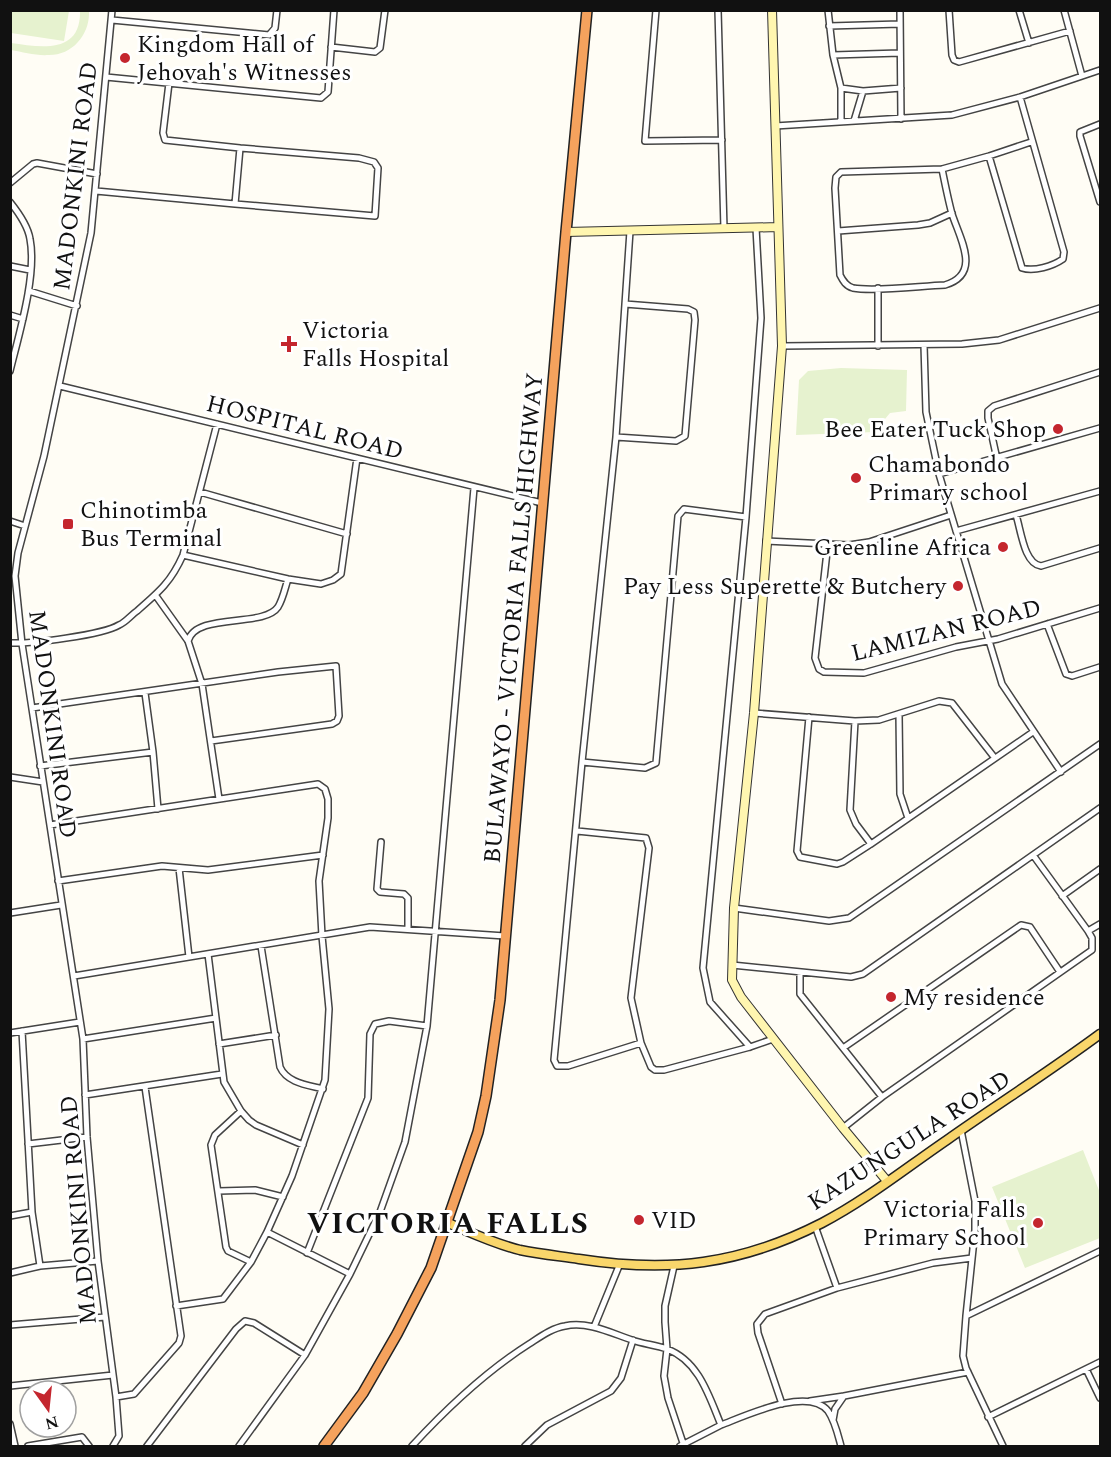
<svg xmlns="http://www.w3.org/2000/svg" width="1111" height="1457" font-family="Spectral,serif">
<rect width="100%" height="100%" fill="#fffdf5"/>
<!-- pitch -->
<path fill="#e6f2cf" d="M10 11H69L64 41 11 33Z
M80 11H89C90 34 73 55 49 55 36 56 23 52 11 50V43C40 47 81 55 80 11Z
M841 368 907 370 906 411 890 413 874 432 796 435 799 380 808 371Z
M1083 1150 1100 1193V1238L1025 1268 992 1187Z"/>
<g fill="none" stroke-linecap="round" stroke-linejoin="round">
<!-- street casing -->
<g stroke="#444" stroke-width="8">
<path id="street" d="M112 10 91 233 44 456 18 553 15 576 22 644 83 1039 87 1137 98 1261 116 1397 119 1436 113 1446
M656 10 645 141 722 140
M718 10 724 229
M828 10 833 55 841 88V122
M900 10 901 119
M949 10 952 55 954 60 959 62 1070 31
M1019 10 1029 43
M1064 10 1082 76
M112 20 269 35 275 28 277 10
M829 26 900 24
M331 47 375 52 380 48 385 10
M833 55 900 53
M106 77 321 98 328 92 334 10
M841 88 863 91 901 88
M854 121 863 91
M1100 124 1080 132V136L1100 202
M775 126 952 115 1020 97 1100 70
M989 156 1022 268C1034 272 1053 266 1063 259L1064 252 1020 97
M942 169C945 184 948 199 952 214 960 239 982 274 945 285 920 286 875 292 853 288 846 286 843 281 840 275L835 188 836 177 841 172 942 169 989 156 1031 142
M10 183 33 164 37 163 97 174
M96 191 235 204 240 148 165 140 163 133 169 83
M10 202C18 212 28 226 30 239 37 275 19 334 10 371
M235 204 375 216 378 168 374 162 359 158 240 148
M630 231 616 437 582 762 554 1060 557 1066H568L641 1043
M838 231 918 225 930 223 952 213
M10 266 30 270
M878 288V346
M29 291 77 306
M10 315 23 319
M924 345 926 412 939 474 1002 684 1061 772
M782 346 962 344 999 340 1100 308
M60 386 542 503
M616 437 676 441 685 436 695 320 694 312 688 309 625 304
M997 459 988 418V411L994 406 1100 372
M939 474 1100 428
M200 492 347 534
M1016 515C1021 530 1024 564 1041 566L1100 548
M10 521 25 526
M956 531 1100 491
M766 541 849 545 869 542 951 515
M828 543 815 658 819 669 824 672 864 673 956 647 998 639 1100 608
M183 555 288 579 321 584 333 580 341 574 357 458
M156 596 188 641 202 684 219 799
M1047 624 1066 674 1072 676 1100 667
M188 641C196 612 264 628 278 607 283 599 285 588 288 579
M10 643C30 644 103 635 119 625 126 622 131 615 137 611 159 592 171 582 183 555L217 424
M145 693 153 752 158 809
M32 708 278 672 336 666 339 716 337 721 332 724 211 741
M754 713 855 721 879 720 939 701 952 703 994 757
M899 714 900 794 908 818
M809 717 797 851 800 857 837 864 843 862 871 844 1033 732
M855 721 850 810 856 824 871 844
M582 762 645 768 656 763 678 516 684 509 746 517
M40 766 153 752
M10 777 43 782
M50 825 318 784 325 789 328 799V818L319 881 322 936 329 1009 325 1080 292 1176 267 1232 251 1262 223 1299 176 1306
M577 831 646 838 649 848 631 998 641 1043 651 1067 655 1070H664L750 1047 773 1039
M381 842 377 889 380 892 404 894 408 898V928
M179 868 189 957
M58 881 162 866 208 870 323 855
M1062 896 1100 869
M734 908 829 921 849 918 1100 744
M10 913 61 905
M1088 931 1100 924
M261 946 280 1067C287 1083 308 1085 323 1089
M208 954 224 1082 241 1111 249 1120 256 1125 303 1145
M732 965 851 977 863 974 1100 808
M800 972V994L882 1097
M74 976 370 927 505 936
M22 1031 32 1212 40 1266
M10 1033 80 1022
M83 1039 216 1018
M219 1044 276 1035
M750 1047 710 1002 703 968 746 517 761 318 756 228
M843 1048 1021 925 1030 927 1060 972
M85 1095 222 1074
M241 1111 215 1135 211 1145 226 1247 228 1251 251 1262
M843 1128 882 1097 1092 950V938L1088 931 1033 855
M961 1130 975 1201V1230L966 1316
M28 1144 87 1137
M219 1191 255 1190 283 1197
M10 1216 32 1212
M815 1226 837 1288
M267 1232 350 1274
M307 1253 368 1098 370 1034 375 1024 389 1021 427 1026
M674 1266 665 1306V1322L667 1349 664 1376 668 1398 684 1446
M10 1273 40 1266 98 1261
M10 1325 105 1317
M594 1327 619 1266
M1086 1369 1100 1398
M10 1386 113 1375
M116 1397 134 1394 179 1343 181 1336 145 1087
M810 1401 844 1396
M782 1404 758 1333 757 1324 765 1314 837 1288 933 1263 972 1258
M988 1417 1100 1362
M833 1420 835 1409 844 1396 968 1372
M10 1424 15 1446
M721 1425C745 1416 808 1386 828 1411 835 1421 838 1435 841 1446
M28 1446 82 1437 89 1446
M147 1446 236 1329 245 1321 254 1323 305 1355
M239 1446 305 1355 350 1274 380 1212 405 1142 427 1026 474 488
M412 1446C447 1408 485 1372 529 1344 540 1337 552 1328 565 1326 588 1321 611 1333 632 1340 643 1344 656 1345 667 1349 699 1361 709 1396 721 1425L680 1446
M525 1446 547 1425 611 1391 621 1378 633 1340
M1003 1446 966 1368 963 1356 966 1316 1100 1251"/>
</g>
<!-- secondary casing -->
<g stroke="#333" stroke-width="10">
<path id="secondary" d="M772 10 782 346 754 713 734 908 732 980 741 997 843 1128 887 1181
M566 232 778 227"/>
</g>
<!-- primary casing -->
<g stroke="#222" stroke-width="11">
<path id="primary" d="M448 1223C472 1233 495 1244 520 1250 540 1254 559 1256 579 1259 669 1273 740 1265 822 1223 866 1200 906 1168 947 1140 998 1104 1050 1071 1100 1034"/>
</g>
<!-- highway casing -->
<g stroke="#222" stroke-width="12">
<path id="highway" d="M324 1446 363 1393 397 1334 431 1268 478 1132 486 1096 500 1000 566 232 587 10"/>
</g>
<!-- street -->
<use href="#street" stroke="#fff" stroke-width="5"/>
<!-- secondary -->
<use href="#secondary" stroke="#fff6b0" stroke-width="8"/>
<!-- primary -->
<use href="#primary" stroke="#f9d66b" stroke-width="8"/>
<!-- highway -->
<use href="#highway" stroke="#f5a25d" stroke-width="9"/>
</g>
<!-- markers -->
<g fill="#c4262e" stroke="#fff" stroke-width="2">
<circle cx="125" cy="58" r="6"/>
<path d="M286 335h6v6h6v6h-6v6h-6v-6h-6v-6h6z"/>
<circle cx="1058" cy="429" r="6"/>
<circle cx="856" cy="478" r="6"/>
<rect x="62" y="518" width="12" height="12" rx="3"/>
<circle cx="1003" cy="547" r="6"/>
<circle cx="958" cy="586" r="6"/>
<circle cx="891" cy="997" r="6"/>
<circle cx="639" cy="1220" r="6"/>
<circle cx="1038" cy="1223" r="6"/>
</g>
<g text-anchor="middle" stroke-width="6" stroke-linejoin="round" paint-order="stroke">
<!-- poi labels -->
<g font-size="24" fill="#111" stroke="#fff" text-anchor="start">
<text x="137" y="52">Kingdom Hall of<tspan x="137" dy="28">Jehovah's Witnesses</tspan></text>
<text x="302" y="338">Victoria<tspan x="302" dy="28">Falls Hospital</tspan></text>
<text x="1046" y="437" text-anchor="end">Bee Eater Tuck Shop</text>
<text x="868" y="472">Chamabondo<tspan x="868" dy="28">Primary school</tspan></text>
<text x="80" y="518">Chinotimba<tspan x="80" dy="28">Bus Terminal</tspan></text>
<text x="991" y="555" text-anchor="end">Greenline Africa</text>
<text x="946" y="594" text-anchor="end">Pay Less Superette &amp; Butchery</text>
<text x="903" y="1005">My residence</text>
<text x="1026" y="1217" text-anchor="end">Victoria Falls<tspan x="1026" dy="28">Primary School</tspan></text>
<text x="651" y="1228">VID</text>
</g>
<!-- street labels -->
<g font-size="24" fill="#111" stroke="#fff">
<text transform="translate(75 176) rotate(-83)" y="8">MADONKINI ROAD</text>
<text transform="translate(305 427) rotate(14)" y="8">HOSPITAL ROAD</text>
<text transform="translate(513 618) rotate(-85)" y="8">BULAWAYO - VICTORIA FALLS HIGHWAY</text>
<text transform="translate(946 630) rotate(-14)" y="8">LAMIZAN ROAD</text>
<text transform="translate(53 724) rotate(82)" y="8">MADONKINI ROAD</text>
<text transform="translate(909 1140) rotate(-33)" y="8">KAZUNGULA ROAD</text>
<text transform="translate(78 1210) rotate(-95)" y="8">MADONKINI ROAD</text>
</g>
<!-- district labels -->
<g font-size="30" font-weight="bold" letter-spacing="1.5" fill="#111" stroke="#fff">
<text x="448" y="1233">VICTORIA FALLS</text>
</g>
</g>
<!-- border -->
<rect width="1111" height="1457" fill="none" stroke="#111111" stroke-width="24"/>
<!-- north arrow -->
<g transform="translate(48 1409) rotate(165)"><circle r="28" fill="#ffffff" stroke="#a0a0a0" stroke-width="1.5"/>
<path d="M0-4.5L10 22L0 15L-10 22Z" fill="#c4262e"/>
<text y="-9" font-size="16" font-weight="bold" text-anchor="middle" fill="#111111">N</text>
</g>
</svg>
